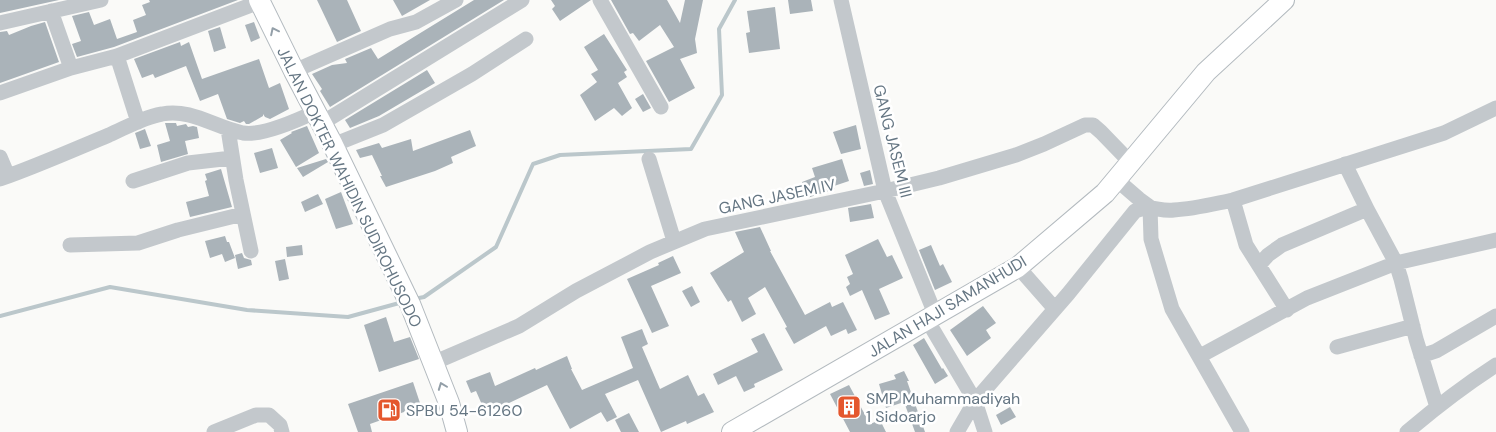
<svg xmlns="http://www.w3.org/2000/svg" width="1496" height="432" font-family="'DM Sans',sans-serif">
<rect width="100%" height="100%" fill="#fafaf8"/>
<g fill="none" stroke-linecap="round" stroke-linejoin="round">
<!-- stream -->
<path stroke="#bbc7cb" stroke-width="4" d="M414 299 424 297 496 247 533 164 560 155 691 149 722 95 719 29 735 0
M0 316 110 287 247 310 348 317 403 302"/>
</g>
<!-- building -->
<path fill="#aab3b9" d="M0 0H59L0 13Z
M149 0H238L114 47 77 57 72 44 81 41 72 16 89 12 94 25 110 19 117 39 137 32 133 20 146 15 142 5 150 2Z
M317 0H347L361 31 337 42Z
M393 0H430L402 16Z
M474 0H504L330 107 320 91 322 89 312 74 332 65 347 63 345 59 371 48 378 59Z
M551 0H591L560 21 552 9 555 6Z
M611 0H667L680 23 685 0H703L695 39 697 53 680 59 695 88 669 102 646 61 674 47 660 25 639 41 633 33 630 34Z
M788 0H811L813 11 790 14Z
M775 7 780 49 749 53 746 33 750 32 747 11Z
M45 22 59 62 0 83V32L7 31 9 35 31 26Z
M254 22 260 38 251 42 245 25Z
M220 27 226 48 214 52 208 31Z
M604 34 627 70 624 72 627 77 618 83 632 108 622 116 614 108 595 121 580 95 597 82 591 74 598 70 584 47Z
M180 42 181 46 189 42 202 79 259 59 269 88 280 83 289 109 270 119 265 117 263 114V116L249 124H246L244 121 240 123 227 119 218 94 200 101 186 66 155 78 153 74 142 78 134 59Z
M427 70 435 83 379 116 350 128 345 120Z
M643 94 651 108 643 112 635 99Z
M165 123H176L177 126 186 124 188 127 193 126 197 127 199 138 185 141 188 154 161 162 157 145 170 141Z
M856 125 861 149 841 154 833 132Z
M307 126 319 153 296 167 280 140 292 133 291 132Z
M145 129 151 146 140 149 135 133Z
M470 130 476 146 451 157 453 163 435 171 386 187 380 176H382L372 155 360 158 356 150 379 143 382 148 411 139 413 151Z
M272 148 278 168 260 173 254 153Z
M326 159 328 162 303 177 297 168Z
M842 159 849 181 834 186 835 189 807 198 802 182 815 177 812 168Z
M221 169 232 207 190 217 186 202 209 196 205 181 207 180 205 174Z
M870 170 873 184 864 186 860 173Z
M341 192 353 224 336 229 325 199Z
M318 194 323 204 305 212 301 202Z
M871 204 874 218 850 222 848 208Z
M760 227 771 251H770L805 315 830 302 832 307 843 302 857 330 848 334 846 329 831 336 826 326 794 344 785 328 787 327 765 287 748 298 756 314 742 322 731 300 728 302 710 273 744 252 735 232Z
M225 236 227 242H229L235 258 225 262 222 254 210 258 205 241Z
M878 239 887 257 892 255 903 278 879 289 890 314 875 320 862 290 850 296 846 287 850 284 847 277 853 274 845 255Z
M302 245 303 255 287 257 286 247Z
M931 245 940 266 943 264 952 282 935 290 919 250Z
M242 253 244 258 251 260 252 265 238 269 235 255Z
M673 256 681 273 651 286 669 326 652 333 627 279 659 265 658 263Z
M285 259 289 279 279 281 275 261Z
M692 286 700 302 691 307 682 291Z
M983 306 996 323 986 330 991 338 967 356 950 330Z
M386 317 394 342 410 337 419 359 379 372 364 325Z
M642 329 648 344 642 347 660 389 688 375 698 396 704 393 714 412 687 424 686 421 661 432 638 380 605 394 617 417 607 422 601 412 570 429 547 385 486 414 476 391 471 393 466 381 490 372 495 386 535 368 536 370 567 356 572 369H571L582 390 633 368 621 337Z
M764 333 783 370 754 384 755 387 744 392 736 376 718 385 713 374 758 352 751 339Z
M924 338 942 369 943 368 948 376 935 384 913 345Z
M904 371 909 381H907L925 432H915L904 402 886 408 879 384 896 379 894 375Z
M413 382 421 406 370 424 372 432H358L348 404Z
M849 385 870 424 880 420 886 432H850L830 394Z
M1010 407 1016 417 1001 425 996 415Z
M629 413 639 432H621L615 420Z"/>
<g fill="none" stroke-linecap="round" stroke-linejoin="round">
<!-- secondary casing -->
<g stroke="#b3babf" stroke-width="22">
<path id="secondary" d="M259 0 294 71 333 145 410 304 449 403 457 432
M732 432 1018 267 1105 193 1206 72 1284 0"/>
</g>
<!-- street -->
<path stroke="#c3c8cc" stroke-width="15" d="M600 0 661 107
M841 0 885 191 935 314
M51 11 71 68
M0 23 101 0
M117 56 138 122
M294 71 390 29 416 22 456 0
M0 93 71 68 117 56 259 2
M322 123 522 0
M228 129 236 180 251 251
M333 145 383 125 472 74 526 39
M0 157 8 176
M649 159 674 241
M1345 164 1367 209 1396 263 1401 279 1416 339 1437 407
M0 179C37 166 73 150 109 135 127 127 144 117 162 114 191 108 216 128 243 133 262 136 298 120 315 112
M1117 180 1139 199 1150 207
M133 181 188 163 232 158
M1233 200 1246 245 1287 310
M1150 207 1151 239 1172 309 1242 432
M70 245 138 243 178 230 243 214
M1259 265 1268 255 1282 245 1367 209
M1018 267 1055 309
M926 318 975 401 985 432
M1337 347 1413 326
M1200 356 1307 298 1396 263 1496 240
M1421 356 1436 351 1496 316
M433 363 519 326 576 291 650 252 705 229 885 191 939 178 1016 155 1044 144 1085 125H1093L1101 132 1131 163
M214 432 256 415H269L280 425 282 432
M957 432 975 401 1068 294 1135 211C1153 204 1158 212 1174 210 1194 209 1213 204 1233 200L1444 133 1496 108
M1407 432C1435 408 1465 385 1496 365"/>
<!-- secondary -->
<use href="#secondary" stroke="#fff" stroke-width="20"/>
</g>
<!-- one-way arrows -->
<defs><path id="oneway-chevron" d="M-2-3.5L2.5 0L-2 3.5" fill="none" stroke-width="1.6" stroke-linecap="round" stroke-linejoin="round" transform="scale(1.25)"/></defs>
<g stroke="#939fa8">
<use href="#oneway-chevron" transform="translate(274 31) rotate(-116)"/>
<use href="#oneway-chevron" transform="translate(442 386) rotate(-111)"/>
</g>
<!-- icons -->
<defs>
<g id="building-square" transform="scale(1.25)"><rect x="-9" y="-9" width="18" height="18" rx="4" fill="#e4572e" stroke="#fff"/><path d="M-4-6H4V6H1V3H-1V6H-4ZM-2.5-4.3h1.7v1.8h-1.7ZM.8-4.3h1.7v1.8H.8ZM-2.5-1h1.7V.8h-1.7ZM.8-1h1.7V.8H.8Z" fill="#fff"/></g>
<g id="fuel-square" transform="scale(1.25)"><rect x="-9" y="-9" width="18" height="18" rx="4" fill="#e4572e" stroke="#fff"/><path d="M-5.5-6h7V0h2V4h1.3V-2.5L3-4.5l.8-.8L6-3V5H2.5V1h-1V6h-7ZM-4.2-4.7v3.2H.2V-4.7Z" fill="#fff"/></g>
</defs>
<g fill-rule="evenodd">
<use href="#building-square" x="849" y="407"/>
<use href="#fuel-square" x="389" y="410"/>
</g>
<g text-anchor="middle" stroke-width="5" stroke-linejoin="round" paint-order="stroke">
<!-- street labels -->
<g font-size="16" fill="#657683" stroke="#fff">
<text transform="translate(893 141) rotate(76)" y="6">GANG JASEM III</text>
<text transform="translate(350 187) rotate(64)" y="6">JALAN DOKTER WAHIDIN SUDIROHUSODO</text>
<text transform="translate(777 196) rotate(-12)" y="6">GANG JASEM IV</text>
<text transform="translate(947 306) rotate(-31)" y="6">JALAN HAJI SAMANHUDI</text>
</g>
<!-- poi labels -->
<g font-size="16" fill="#657683" stroke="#fff" text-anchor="start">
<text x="866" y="404">SMP Muhammadiyah<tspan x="866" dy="18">1 Sidoarjo</tspan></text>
<text x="406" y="416">SPBU 54-61260</text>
</g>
</g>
</svg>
